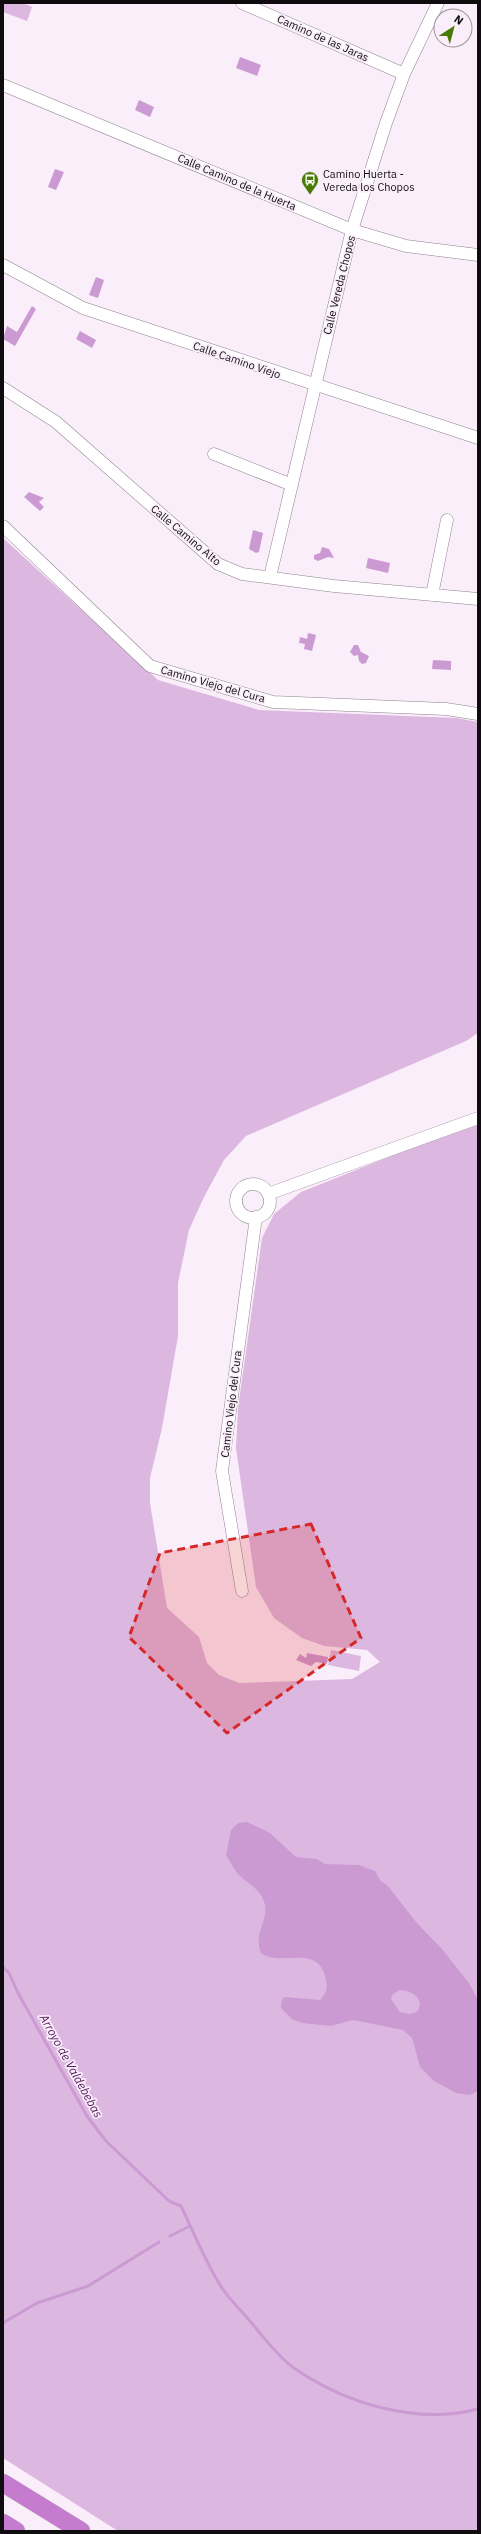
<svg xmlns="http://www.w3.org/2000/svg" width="481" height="2534" font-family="'IBM Plex Sans',sans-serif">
<rect width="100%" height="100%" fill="#faeefb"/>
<!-- green -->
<path fill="#dcb8e0" d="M3 3H23L32 7 27 21 3 12Z
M3 538 158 680 259 710 456 718 478 722V1033L466 1041 246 1136 224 1160 204 1197 189 1230 178 1283V1336L162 1428 150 1478V1503L167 1608 199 1637 207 1663 219 1675 239 1683 352 1679 380 1662 367 1650 324 1646 302 1638 274 1618 256 1587 236 1448 238 1408 262 1238 274 1214 301 1192 414 1147 478 1125V2531H118L3 2458Z
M331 1650 361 1656 359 1671 328 1665Z"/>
<!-- water -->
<path fill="#cc9ad2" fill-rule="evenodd" d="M240 57 261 65 257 76 236 68Z
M139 100 154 107 150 117 135 110Z
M55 169 64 172 56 190 48 187Z
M96 277 104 280 98 298 89 295Z
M32 306 36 309 15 346 3 339 7 326 17 332Z
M80 331 96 340 92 348 76 339Z
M29 492 44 498 39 502 44 507 40 511 24 497Z
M253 530 263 533 259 552 256 553 249 549Z
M322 547 329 549 334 558 328 557 318 561 314 559V555L320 553Z
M368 558 390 563 388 573 366 568Z
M308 633 316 635 312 651 304 649 305 644 299 643 300 637 307 639Z
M354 645H358L361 652 369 656 366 663 362 664 359 661 358 655 354 656 350 652Z
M433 660 451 661V670L432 669Z
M307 1653 328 1657 327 1664 316 1662 311 1666 296 1660 300 1654 306 1658Z
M247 1822 270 1833 296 1857 317 1859 325 1864 359 1865 375 1871 380 1880 388 1886 416 1922 442 1949 469 1983 478 2000V2091L470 2095 456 2093 434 2081 420 2067 412 2038 403 2030 353 2020 331 2026 302 2023 292 2019 281 2008V2002L284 1997 320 2000C326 1994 328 1989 326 1980 319 1942 280 1968 261 1953 253 1932 268 1923 265 1905 261 1888 248 1885 237 1873 233 1868 230 1861 226 1855L231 1830 238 1823ZM400 1990C410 1991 417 1994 420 2003L418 2011 410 2014 400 2012 391 1999 393 1994Z"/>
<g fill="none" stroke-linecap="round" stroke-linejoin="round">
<!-- stream -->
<path stroke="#cc9ad2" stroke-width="3" d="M3 1967 9 1973 18 1993 87 2116 106 2141 169 2201 181 2206C192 2229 208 2267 222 2288 229 2299 240 2309 249 2320 263 2336 277 2356 294 2368 346 2404 417 2425 478 2409
M170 2236 190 2226
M3 2323 37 2303 88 2286 159 2242"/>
<!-- minor casing -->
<g stroke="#8d828e" stroke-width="13">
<path id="minor" d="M242 3 404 74
M3 85 352 230 406 246 478 255
M3 265 83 308 478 438
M3 388 56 422 218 564 242 574 334 586 478 599
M214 454 292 485
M3 526 150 666 273 702 446 709 478 714
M270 577 352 230 386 123 404 74 438 3
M432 595 447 520
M236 1201a17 17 0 1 1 34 0a17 17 0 1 1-34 0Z
M268 1194 478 1118
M242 1591 222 1471 256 1217"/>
</g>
<!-- highway casing -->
<g stroke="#d4d3d4" stroke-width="19">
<path id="highway" d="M3 2483 81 2531
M3 2523 16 2531"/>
</g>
<!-- minor -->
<use href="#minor" stroke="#fff" stroke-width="12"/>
<!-- highway -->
<use href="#highway" stroke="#c57ccf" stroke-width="18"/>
</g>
<!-- marked area -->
<path fill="#d62828" fill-opacity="0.2" stroke="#d62828" stroke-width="3" stroke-dasharray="8 5" stroke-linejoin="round" d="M311 1524 361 1638 227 1733 129 1637 160 1553Z"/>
<!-- icons -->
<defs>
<g id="bus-pin" transform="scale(0.9)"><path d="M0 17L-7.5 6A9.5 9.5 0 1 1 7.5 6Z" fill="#487a05" stroke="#faeefb"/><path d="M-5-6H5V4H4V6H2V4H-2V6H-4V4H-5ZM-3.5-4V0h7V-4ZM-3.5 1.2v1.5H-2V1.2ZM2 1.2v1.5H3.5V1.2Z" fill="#fff"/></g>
</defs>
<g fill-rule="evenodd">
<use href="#bus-pin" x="310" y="180"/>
</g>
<g text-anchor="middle" stroke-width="3.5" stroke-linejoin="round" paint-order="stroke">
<!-- street labels -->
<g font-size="11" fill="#0f0c10" stroke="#faeefb">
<text transform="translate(323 38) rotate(24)" y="4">Camino de las Jaras</text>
<text transform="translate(237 182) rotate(23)" y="4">Calle Camino de la Huerta</text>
<text transform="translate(339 285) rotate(-76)" y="4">Calle Vereda Chopos</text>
<text transform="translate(237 360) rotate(19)" y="4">Calle Camino Viejo</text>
<text transform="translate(186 535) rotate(40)" y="4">Calle Camino Alto</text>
<text transform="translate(213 684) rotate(16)" y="4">Camino Viejo del Cura</text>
<text transform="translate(231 1404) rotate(-83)" y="4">Camino Viejo del Cura</text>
</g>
<!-- poi labels -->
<g font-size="11" fill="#0f0c10" stroke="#faeefb" text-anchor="start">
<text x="323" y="178">Camino Huerta -<tspan x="323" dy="13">Vereda los Chopos</tspan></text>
</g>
<!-- water labels -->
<g font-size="12" font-style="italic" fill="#52155a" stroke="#faeefb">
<text transform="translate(71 2066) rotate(61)" y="4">Arroyo de Valdebebas</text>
</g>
</g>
<!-- border -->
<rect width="481" height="2534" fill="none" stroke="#0f0c10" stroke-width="8"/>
<!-- north arrow -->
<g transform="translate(453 28) rotate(36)"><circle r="19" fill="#faeefb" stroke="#9c949d"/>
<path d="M0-3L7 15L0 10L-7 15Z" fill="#487a05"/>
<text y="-6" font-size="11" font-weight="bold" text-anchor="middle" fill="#0f0c10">N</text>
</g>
</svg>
